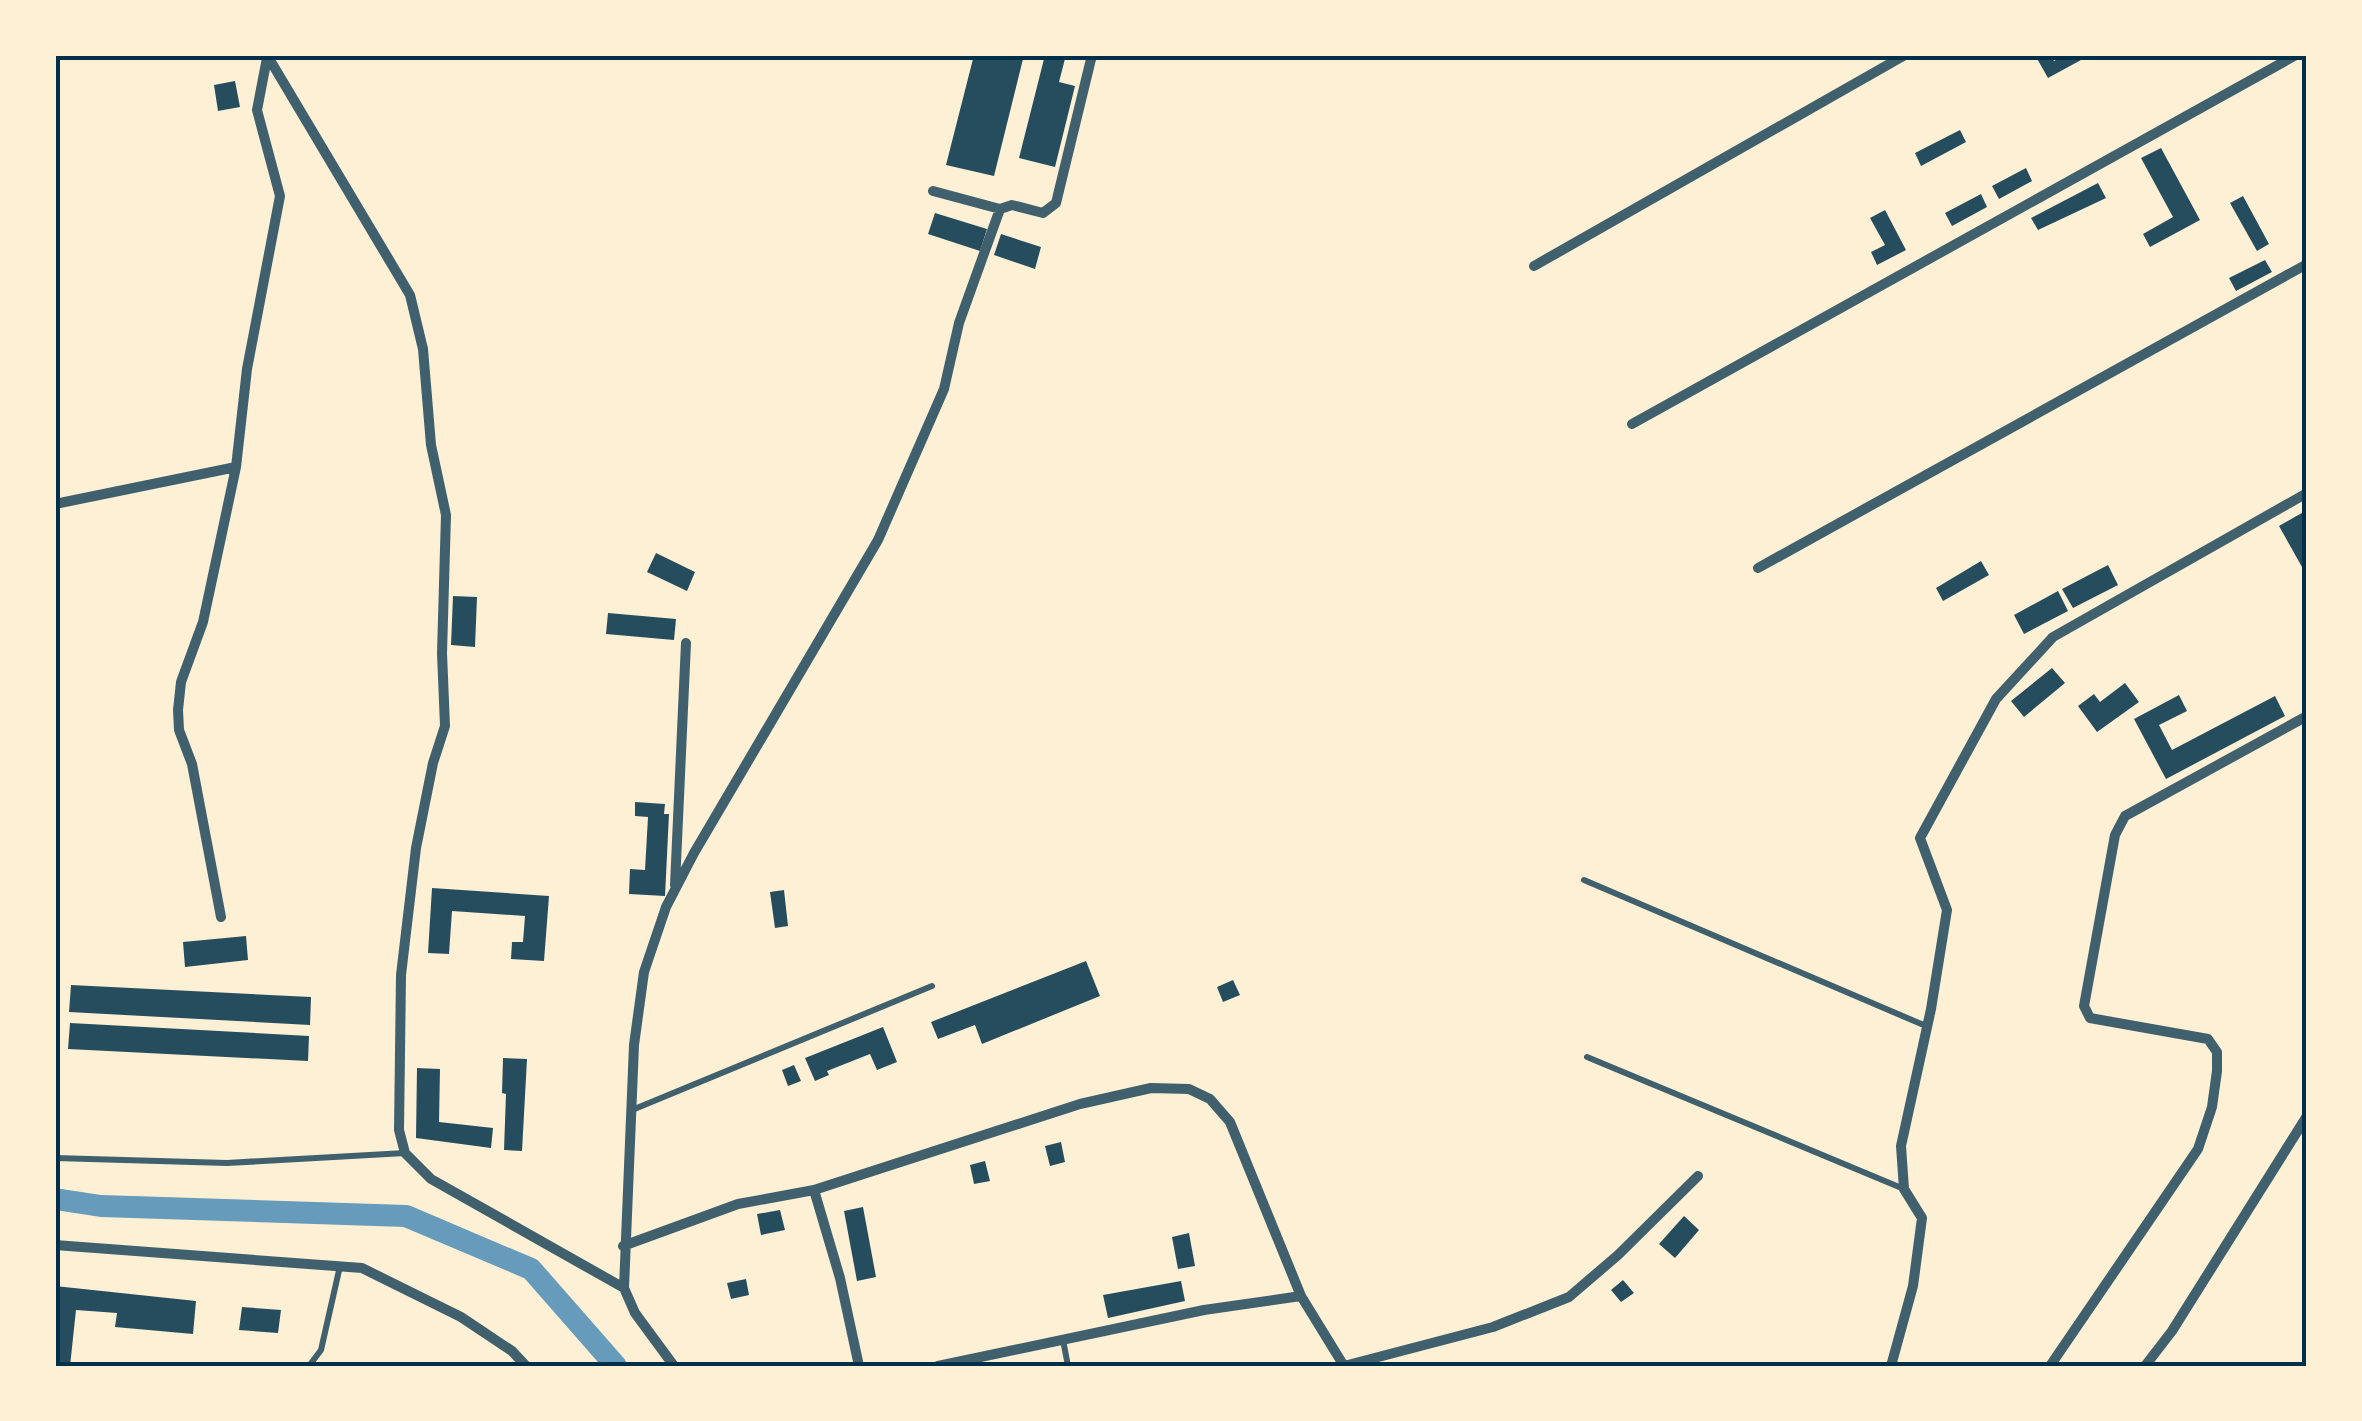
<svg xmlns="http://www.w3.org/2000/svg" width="2362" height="1421" font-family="Poppins,sans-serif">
<rect width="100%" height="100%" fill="#fdf0d5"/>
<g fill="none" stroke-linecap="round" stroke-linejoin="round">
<!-- canal -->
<path stroke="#669bbc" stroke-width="22" d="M55 1199 101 1206 406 1216 531 1269 616 1366"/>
</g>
<!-- building -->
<path fill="#264d5e" d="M974 55H1024L994 176 946 165Z
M1045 55H1066L1059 82 1075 86 1055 167 1019 158Z
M2035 55H2051L2054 61 2065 55H2078L2081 60 2048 78Z
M235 81 240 107 218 111 214 85Z
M1960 130 1966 142 1921 166 1915 153Z
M2161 148 2200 220 2150 247 2143 234 2173 217 2141 158Z
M2026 168 2032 181 1999 199 1992 186Z
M2098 183 2106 198 2038 230 2031 218Z
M1981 194 1987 207 1952 226 1945 213Z
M2243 196 2269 244 2257 251 2230 203Z
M1885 210 1906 250 1877 265 1871 252 1885 245 1870 218Z
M935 213 987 229 980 251 928 234Z
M1001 234 1041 247 1035 269 994 255Z
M2265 260 2272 272 2236 291 2229 278Z
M2307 510V576L2279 526Z
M656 553 695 572 687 591 647 572Z
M1981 561 1989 575 1943 601 1936 588Z
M2108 565 2118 585 2073 608 2062 589Z
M2058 591 2068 611 2024 634 2014 615Z
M453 596 477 597 475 647 451 645Z
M608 613 676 619 674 640 606 634Z
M2052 668 2065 683 2024 717 2011 701Z
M2125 683 2139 702 2097 732 2078 706 2094 694 2100 702Z
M2179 695 2187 711 2159 725 2172 750 2275 696 2285 716 2166 779 2134 719Z
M635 802 665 804 664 814H669L665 896 629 894 630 869 645 870 648 817 635 816Z
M432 888 549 896 544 961 511 959 512 942H523L525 916 452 911 449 954 428 953Z
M784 890 788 926 775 928 770 892Z
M246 936 248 960 185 967 183 942Z
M1086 961 1100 996 982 1044 975 1025 938 1039 931 1022Z
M1233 980 1240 995 1223 1002 1217 987Z
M71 985 311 997 310 1025 69 1012Z
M70 1023 309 1036 308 1061 68 1049Z
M883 1027 897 1062 877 1070 870 1054 827 1071 829 1075 815 1081 805 1058Z
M503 1058 527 1059 522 1151 504 1150 506 1094 502 1093Z
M794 1065 801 1081 788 1086 782 1070Z
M417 1068 440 1069 439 1122 493 1128 491 1148 416 1138Z
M1061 1142 1065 1162 1050 1166 1045 1146Z
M985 1161 990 1181 974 1184 970 1165Z
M863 1207 876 1277 857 1281 844 1211Z
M780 1210 785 1230 761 1235 757 1214Z
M1684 1216 1699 1230 1675 1258 1659 1244Z
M1189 1233 1195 1266 1178 1269 1172 1237Z
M746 1279 749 1295 731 1299 727 1283Z
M1623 1280 1634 1293 1621 1302 1611 1290Z
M1181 1281 1185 1301 1108 1318 1103 1295Z
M55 1286 196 1301 193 1334 115 1327 117 1313 76 1310 70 1366H55Z
M242 1307 281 1310 278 1333 239 1330Z"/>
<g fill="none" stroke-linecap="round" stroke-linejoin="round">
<!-- service -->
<path stroke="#3f606c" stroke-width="6" d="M1584 880 1926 1026
M1587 1057 1904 1189
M632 1110 932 986
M55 1158 227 1163 405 1153
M1063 1340 1068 1366
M309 1366 321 1350 340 1266"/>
<!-- minor -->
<path stroke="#3f606c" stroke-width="10" d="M267 55 410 295 423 349 431 445 446 515 442 653 445 726 433 763 416 848 401 975 399 1130 405 1153 431 1179 624 1288
M933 191 1000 209
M1534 266 1905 55
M1632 424 2296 55
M55 504 236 467
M1758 568 2307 264
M675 885 686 643
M221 917 192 764 179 730 178 710 181 682 203 622 236 467 247 369 280 196 257 110 267 58
M814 1190 1080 1104 1151 1088 1189 1089 1210 1099 1230 1122 1301 1296
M55 1245 362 1268 461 1317 512 1351 526 1366
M623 1246 738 1204 814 1190 840 1278 859 1366
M674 1366 635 1313 624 1288 634 1045 644 972 666 907 694 853 878 540 944 389 959 323 1000 209 1012 205 1043 213 1056 203 1092 55
M938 1366 1204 1310 1301 1296 1344 1366 1493 1327 1569 1297 1618 1255 1698 1176
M1891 1366 1913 1286 1922 1218 1904 1189 1901 1146 1931 1009 1947 910 1920 838 1996 699 2053 637 2307 493
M2050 1366 2198 1149 2212 1107 2217 1071V1052L2208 1039 2090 1018 2084 1006 2115 835 2125 816 2307 716
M2145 1366 2172 1331 2307 1116"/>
</g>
<!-- border -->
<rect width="2362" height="1421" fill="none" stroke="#fdf0d5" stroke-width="115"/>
<rect x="58" y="58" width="2246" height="1306" fill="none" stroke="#003049" stroke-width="4"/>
</svg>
